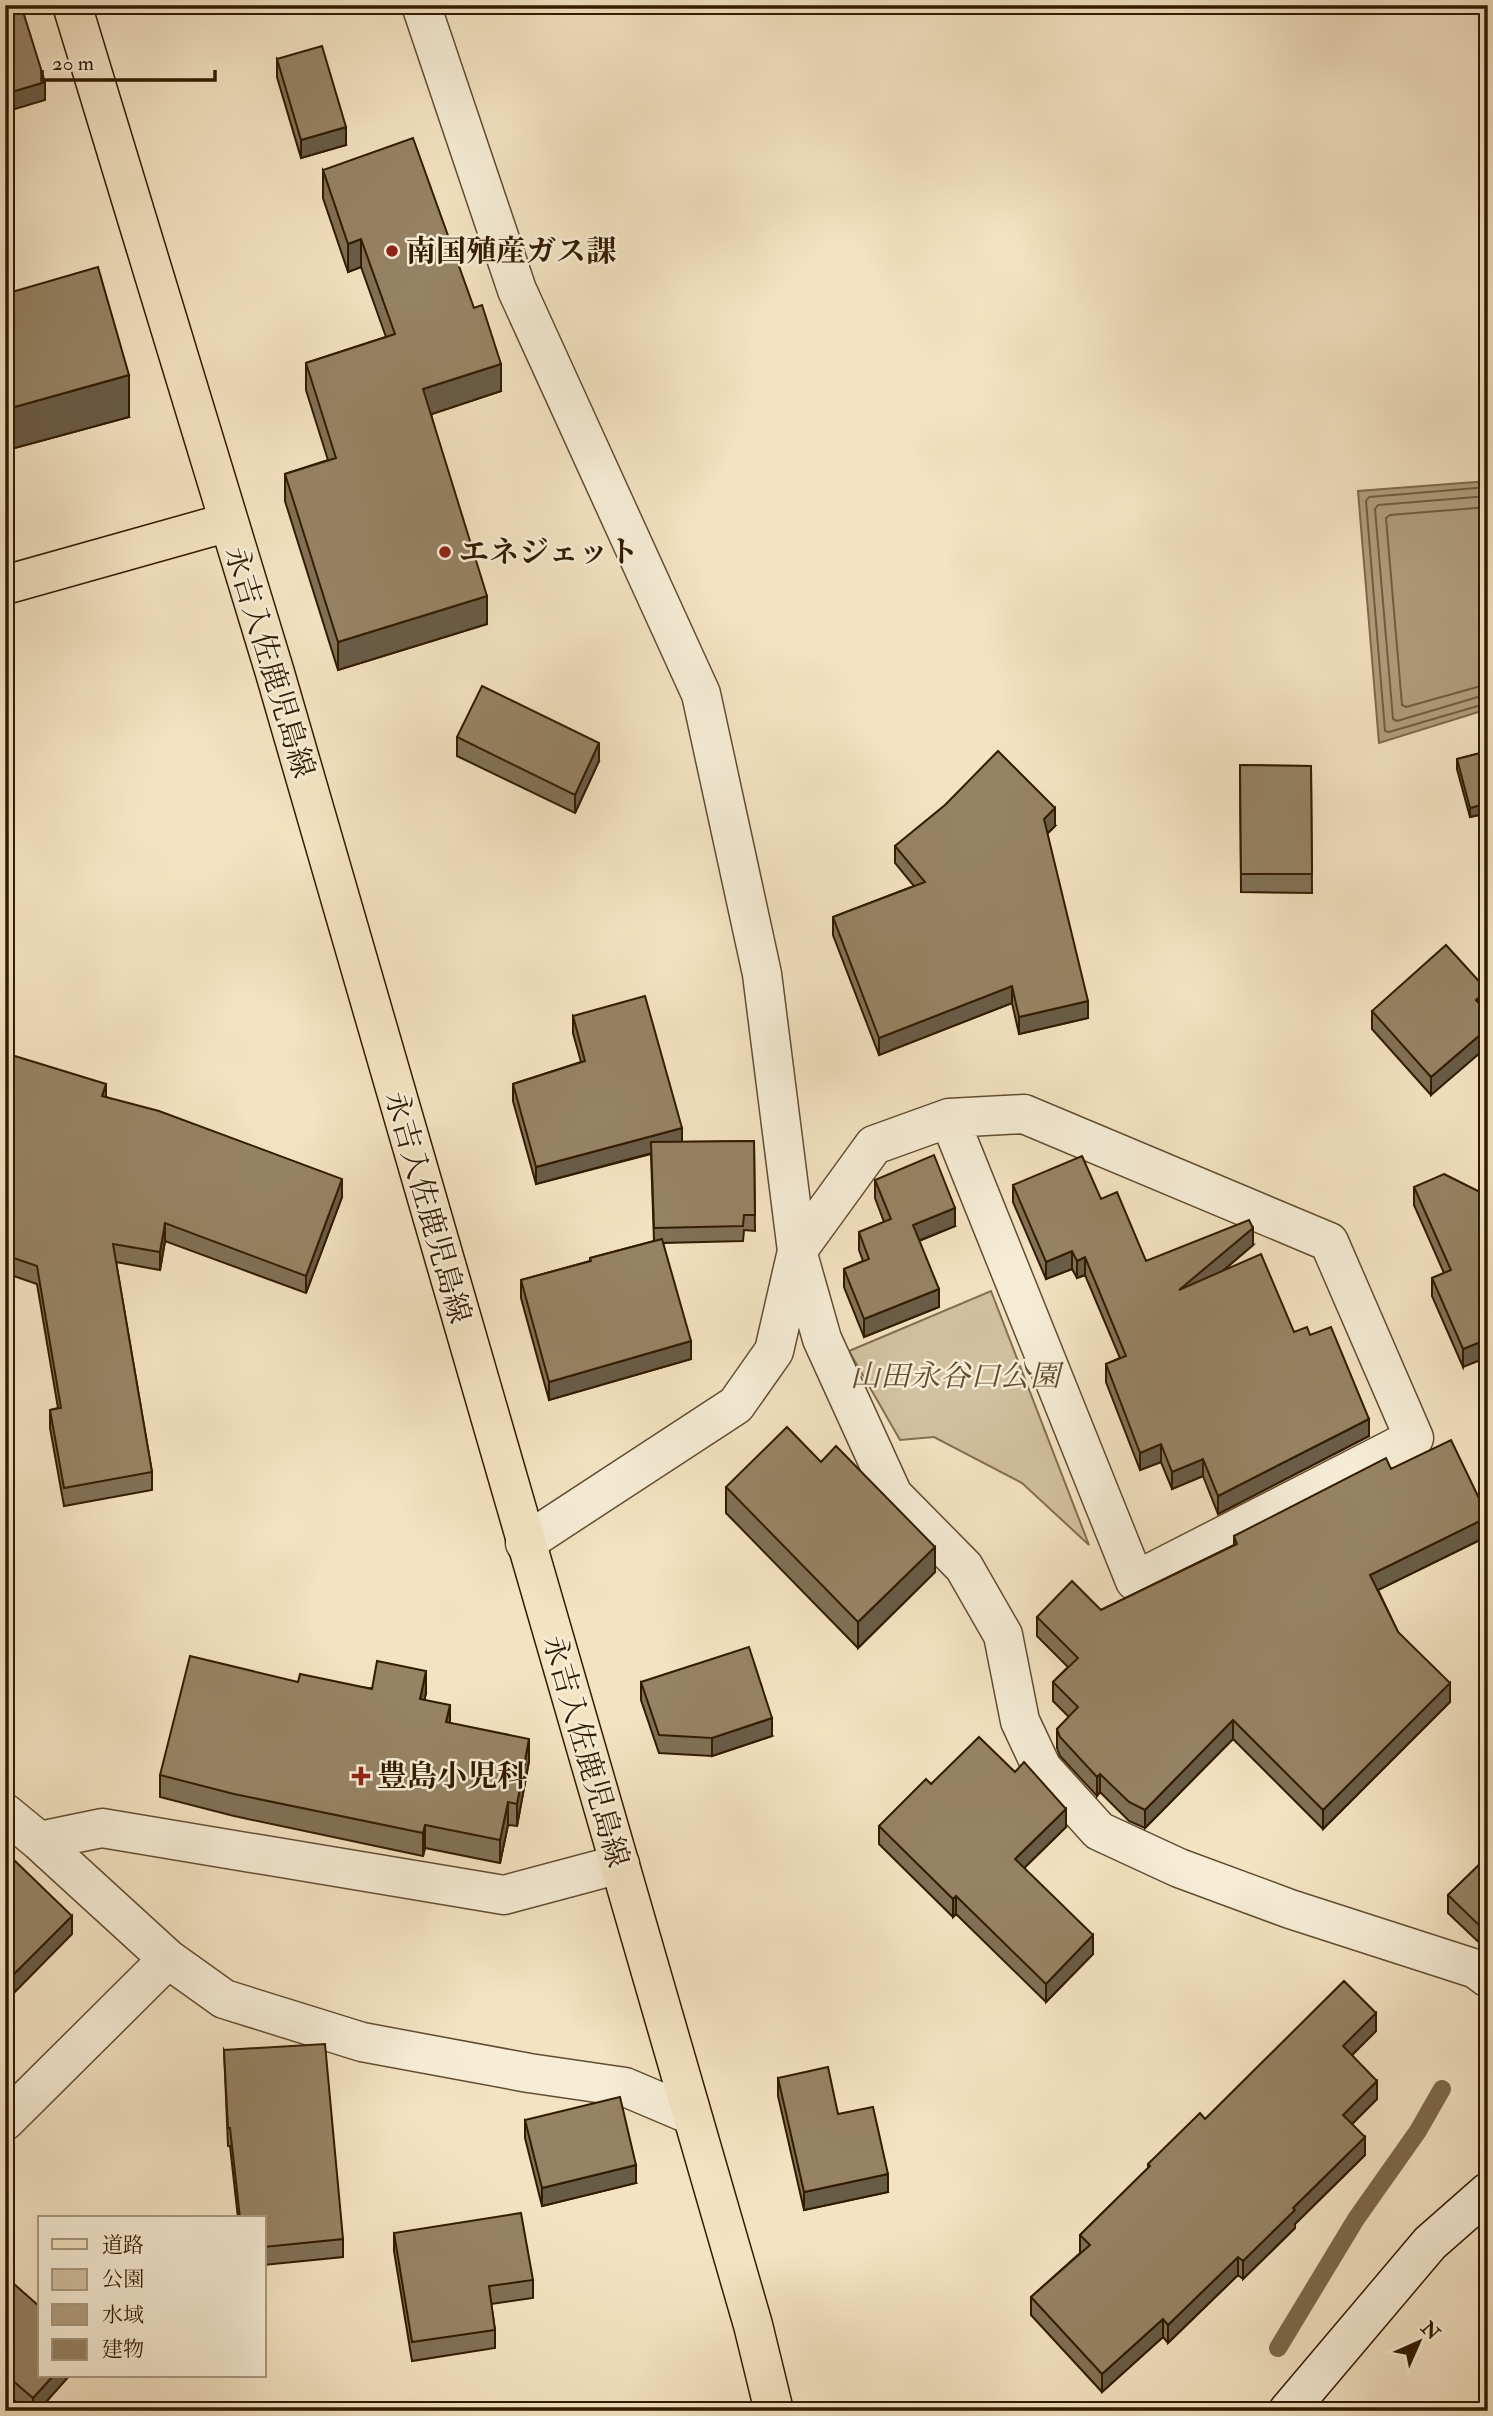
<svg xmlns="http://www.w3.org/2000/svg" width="1493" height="2416" font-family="'IM FELL Double Pica','Noto Serif JP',serif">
<rect width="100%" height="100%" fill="#f3e3c2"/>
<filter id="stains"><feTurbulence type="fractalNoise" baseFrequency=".00286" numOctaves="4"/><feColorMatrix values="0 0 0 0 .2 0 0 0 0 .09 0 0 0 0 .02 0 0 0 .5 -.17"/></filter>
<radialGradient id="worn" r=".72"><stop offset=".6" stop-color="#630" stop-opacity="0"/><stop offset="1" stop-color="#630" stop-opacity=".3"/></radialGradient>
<!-- green -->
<path fill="#d2c1a1" stroke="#826e50" stroke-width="2" d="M991 1291 1089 1545 1022 1483 934 1437 900 1440 849 1351Z"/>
<!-- water -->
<path fill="#b19f80" stroke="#7e6a4d" stroke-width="2" d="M1488 481V709L1379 743 1358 491Z"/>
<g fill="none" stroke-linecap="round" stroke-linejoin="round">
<!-- shore -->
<path stroke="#725d40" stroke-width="2" d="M1488 487 1369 497 1366 501 1385 731 1389 732 1488 703
M1488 496 1378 505 1375 509 1393 719 1397 721 1488 694
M1488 507 1390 515 1386 518 1402 705 1406 707 1488 684"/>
<!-- stream -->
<path stroke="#7e6a4d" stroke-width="18" d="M1278 2348 1356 2219 1418 2131 1442 2089"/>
<!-- street casing -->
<g stroke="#624d30" stroke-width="41">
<path id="street" d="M421 5 517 290 701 694 762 974 797 1251 822 1339 893 1495 964 1567 1003 1635 1020 1721 1042 1768 1099 1831 1179 1868 1290 1909 1476 1969 1488 1978
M525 1543 736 1405 774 1351 797 1251 874 1145 949 1118 1024 1114 1329 1242 1414 1438 1135 1581 949 1118
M5 1813 39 1841 168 1959 224 1999 362 2042 529 2073 625 2087 691 2115
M39 1841 102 1828 504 1895 620 1864
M5 2121 168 1959"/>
</g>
<!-- secondary casing -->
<g stroke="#321b00" stroke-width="41">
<path id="secondary" d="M1288 2411 1430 2243 1488 2192"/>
</g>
<!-- primary casing -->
<g stroke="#321b00" stroke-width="41">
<path id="primary" d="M72 5 275 673 753 2325 774 2411
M5 585 229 522"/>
</g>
<!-- street -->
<use href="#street" stroke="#f7edd7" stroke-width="38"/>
<!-- secondary -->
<use href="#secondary" stroke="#f7edd7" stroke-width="38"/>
<!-- primary -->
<use href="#primary" stroke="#f3e3c2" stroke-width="38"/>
</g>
<!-- wall -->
<path fill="#817157" stroke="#321b00" stroke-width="2" d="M277 59 346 145 301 158 277 77Z
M323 170 501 391 431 414 487 624 338 670 285 501V474L328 460 306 390V363L386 337 361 267 348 272 323 198Z
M5 294 129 417 11 449 5 428Z
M457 737 599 761 575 813 457 756Z
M1488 751V813L1470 817 1457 769V759Z
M1240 765 1311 766 1312 893 1241 892Z
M1055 826 1047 834 1088 1018 1019 1034 1012 1003 879 1055 833 935V917L914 886 895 863V846Z
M1487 1008 1431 1095 1372 1029V1011Z
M573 1016 682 1142 754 1141 755 1231 744 1230 743 1241 663 1243 691 1359 549 1400 521 1298V1280L590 1261V1258L654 1241 651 1154 536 1184 513 1101V1084L581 1062 573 1033Z
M5 1053 106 1097 342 1197 306 1293 165 1241 160 1270 116 1262 152 1472V1490L64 1506 50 1428V1410L58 1408 37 1284 5 1273Z
M875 1180 955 1226 919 1241 939 1307 864 1337 844 1287V1269L863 1261 859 1250V1232L884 1222 875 1198Z
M1013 1185 1101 1199 1146 1261 1253 1245 1223 1271 1294 1332 1310 1335 1369 1436 1218 1514 1203 1476 1172 1489 1161 1462 1140 1470 1106 1382V1364L1120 1358 1085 1275 1077 1278 1072 1269 1046 1279 1013 1202Z
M1414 1187 1484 1194 1463 1367 1432 1296V1278L1444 1273 1414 1205Z
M821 1462 935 1572 858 1648 726 1513V1487Z
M1391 1469 1488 1536 1378 1590 1398 1632 1450 1702 1323 1829 1233 1739 1145 1828 1129 1821 1100 1792 1097 1796 1060 1756 1057 1748V1729L1069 1717 1053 1701V1682L1068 1667 1037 1636V1617L1101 1610 1234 1545V1536Z
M1488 1675V1703L1484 1694V1676Z
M298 1682 426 1693 424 1700 450 1723 529 1761 517 1826 508 1825 500 1863 425 1848 423 1856 234 1816 160 1797V1775Z
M641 1682 772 1736 712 1756 659 1753 641 1700Z
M931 1784 1066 1827 1024 1868 1093 1954 1046 2002 956 1914 953 1917 879 1844V1826Z
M1488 1856V1951L1448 1913V1895Z
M1376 2031 1352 2055 1377 2099 1352 2124 1365 2155 1295 2224V2228L1243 2279 1238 2275 1168 2343 1163 2337 1102 2392 1031 2315V2297L1080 2253V2235L1148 2168V2164L1205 2119Z
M224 2050 343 2239V2257L264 2265V2218H238L230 2146H228Z
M778 2078 838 2114 888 2192 804 2210 778 2096Z
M525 2120 636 2183 542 2206 525 2138Z
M394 2233 533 2280V2298L491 2304 495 2330V2348L412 2361 394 2251Z
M5 2276 40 2376H69L38 2411H27L5 2392Z"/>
<!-- shaded-wall -->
<path fill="#695c47" stroke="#321b00" stroke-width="2" d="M45 82V100L5 112V94Z
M346 127V145L301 158V140Z
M361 239V267L348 272V244Z
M501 364V391L423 417V389Z
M129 375V417L11 449V408Z
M487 596V624L338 670V642Z
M599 743V761L575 813V795Z
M1488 803V813L1470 817V808Z
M1055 808V826L1044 837V819Z
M1012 986V1003L879 1055V1038Z
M1487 990V1008L1476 1018V1000Z
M1088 1001V1018L1019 1034V1017Z
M1488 1028V1046L1431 1095V1077Z
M106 1084V1102L102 1096Z
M682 1128V1145L536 1184V1167Z
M342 1179V1197L306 1293V1276Z
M955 1208V1226L913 1243V1225Z
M165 1223V1241L160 1270V1252Z
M1253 1228V1245L1179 1308V1290Z
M1072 1251V1269L1046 1279V1262Z
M1085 1257V1275L1077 1278V1261Z
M939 1289V1307L864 1337V1319Z
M1488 1339V1357L1463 1367V1349Z
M691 1341V1359L549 1400V1382Z
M1369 1419V1436L1218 1514V1496Z
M1161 1444V1462L1140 1470V1453Z
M1203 1459V1476L1172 1489V1472Z
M1488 1517V1536L1370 1594V1575Z
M935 1547V1572L858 1648V1622Z
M426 1671V1693L420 1722V1699Z
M1450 1683V1702L1323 1829V1810Z
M450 1705V1728L446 1722Z
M772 1718V1736L712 1756V1738Z
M1233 1720V1739L1145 1828V1810Z
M529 1739V1761L517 1826V1804Z
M1100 1774V1792L1097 1796V1777Z
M508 1802V1825L500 1863V1840Z
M1066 1809V1827L1015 1877V1859Z
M425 1825V1848L423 1856V1833Z
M956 1896V1914L953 1917V1899Z
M72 1916V1934L5 2002V1983Z
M1093 1935V1954L1046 2002V1984Z
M1376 2013V2031L1343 2064V2046Z
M1377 2081V2099L1343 2133V2115Z
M1365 2137V2155L1295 2224V2228L1243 2279V2261L1293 2208Z
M636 2165V2183L542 2206V2188Z
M888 2174V2192L804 2210V2192Z
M1238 2257V2275L1168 2343V2325Z
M1163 2319V2337L1102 2392V2374Z
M53 2376H69L38 2411H33V2398Z"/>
<!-- building -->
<path fill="#968365" stroke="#321b00" stroke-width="2" d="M5 5H21L45 82 5 94Z
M322 46 346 127 301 140 277 59Z
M413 138 474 308 482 305 501 364 423 389 487 596 338 642 285 474 336 458 306 363 395 334 361 239 348 244 323 170Z
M98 267 129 375 11 408 5 387V294Z
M482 686 599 743 575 795 457 737Z
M998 751 1055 808 1044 819 1088 1001 1019 1017 1012 986 879 1038 833 917 925 882 895 846 945 805Z
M1488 751V803L1470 808 1457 759Z
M1240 765 1311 766 1312 874H1241Z
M1446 945 1487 990 1476 1000 1488 1013V1028L1431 1077 1372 1011Z
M645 996 682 1128 536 1167 513 1084 585 1061 573 1016Z
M5 1053 106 1084 102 1096 159 1111 342 1179 306 1276 165 1223 160 1252 113 1244 152 1472 64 1488 50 1410 61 1408 37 1266 5 1255Z
M754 1141 755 1215H744L743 1226 654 1228 651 1142Z
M934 1155 955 1208 913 1225 939 1289 864 1319 844 1269 869 1259 859 1232 891 1219 875 1180Z
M1082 1156 1101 1199 1117 1192 1146 1261 1249 1220 1253 1228 1179 1290 1261 1254 1294 1332 1307 1327 1310 1335 1331 1327 1369 1419 1218 1496 1203 1459 1172 1472 1161 1444 1140 1453 1106 1364 1126 1356 1085 1257 1077 1261 1072 1251 1046 1262 1013 1185Z
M1444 1174 1484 1194 1488 1203V1339L1463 1349 1432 1278 1451 1270 1414 1187Z
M662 1239 691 1341 549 1382 521 1280 591 1261 590 1258Z
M787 1427 821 1462 836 1446 935 1547 858 1622 726 1487Z
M1451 1440 1488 1517 1370 1575 1398 1632 1450 1683 1323 1810 1233 1720 1145 1810 1129 1802 1100 1774 1097 1777 1060 1737 1057 1729 1078 1707 1053 1682 1078 1658 1037 1617 1072 1581 1101 1610 1237 1544 1234 1536 1386 1458 1391 1469Z
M749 1647 772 1718 712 1738 659 1735 641 1682Z
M190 1656 298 1682 300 1674 372 1689 377 1661 426 1671 420 1699 450 1705 446 1722 529 1739 517 1804 508 1802 500 1840 425 1825 423 1833 234 1794 160 1775Z
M1488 1675V1685L1484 1676Z
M979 1737 1015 1772 1024 1762 1066 1809 1015 1859 1093 1935 1046 1984 956 1896 953 1899 879 1826 926 1779 931 1784Z
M1488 1856V1934L1448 1895Z
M14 1860 72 1916 5 1983V1869Z
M1344 1981 1376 2013 1343 2046 1377 2081 1343 2115 1365 2137 1293 2208 1295 2210 1243 2261 1238 2257 1168 2325 1163 2319 1102 2374 1031 2297 1090 2245 1080 2235 1150 2166 1148 2164 1200 2113 1205 2119Z
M325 2044 343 2239 264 2247V2218H240L230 2128H228L224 2050Z
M828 2067 838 2114 873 2107 888 2174 804 2192 778 2078Z
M620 2097 636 2165 542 2188 525 2120Z
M521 2213 533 2280 489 2286 495 2330 412 2342 394 2233Z
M5 2276 40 2307V2376H53L33 2398 5 2374Z"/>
<!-- markers -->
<g fill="#8f2418" stroke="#f7edd7" stroke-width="2.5">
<circle cx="392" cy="251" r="7"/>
<circle cx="445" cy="552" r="7"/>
<path d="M357.5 1765.5h7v7h7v7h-7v7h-7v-7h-7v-7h7z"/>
</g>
<g text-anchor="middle" stroke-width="5" stroke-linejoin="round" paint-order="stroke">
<!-- poi labels -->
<g font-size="30" font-weight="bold" fill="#321b00" stroke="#f7edd7" text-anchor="start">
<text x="406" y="261">南国殖産ガス課</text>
<text x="459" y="562">エネジェット</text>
<text x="377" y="1786">豊島小児科</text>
</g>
<!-- street labels -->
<g font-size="30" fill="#321b00" stroke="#f7edd7">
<text transform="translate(270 662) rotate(73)" y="10">永吉入佐鹿児島線</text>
<text transform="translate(428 1207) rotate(74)" y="10">永吉入佐鹿児島線</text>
<text transform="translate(586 1751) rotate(74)" y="10">永吉入佐鹿児島線</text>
</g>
<!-- park labels -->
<g font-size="30" font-style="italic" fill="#624d30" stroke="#f7edd7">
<text x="955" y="1386">山田永谷口公園</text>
</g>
</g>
<!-- margin -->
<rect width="1493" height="2416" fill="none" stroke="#f3e3c2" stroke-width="28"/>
<rect x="7" y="7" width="1479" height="2402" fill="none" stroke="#321b00" stroke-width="3.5"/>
<rect x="14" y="14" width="1465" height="2388" fill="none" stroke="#321b00" stroke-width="2"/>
<!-- legend -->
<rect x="38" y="2216" width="228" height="161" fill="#f7edd7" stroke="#a89981" stroke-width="2"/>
<rect x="52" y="2239" width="35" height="10" fill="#f3e3c2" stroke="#a89981" stroke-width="2"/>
<text x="102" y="2252" font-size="21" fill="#321b00">道路</text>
<rect x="52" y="2269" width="35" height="21" fill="#d2c1a1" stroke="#a89981" stroke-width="2"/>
<text x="102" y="2286" font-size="21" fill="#321b00">公園</text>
<rect x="52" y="2304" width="35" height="21" fill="#b19f80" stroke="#a89981" stroke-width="2"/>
<text x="102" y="2322" font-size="21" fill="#321b00">水域</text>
<rect x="52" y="2339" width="35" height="21" fill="#968365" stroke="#a89981" stroke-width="2"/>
<text x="102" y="2356" font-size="21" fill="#321b00">建物</text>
<!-- north arrow -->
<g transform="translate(1419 2342) rotate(45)" stroke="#f7edd7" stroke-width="5" paint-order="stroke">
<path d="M0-5L12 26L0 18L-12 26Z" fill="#321b00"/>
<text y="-10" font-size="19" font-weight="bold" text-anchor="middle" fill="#321b00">N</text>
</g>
<!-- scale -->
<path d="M42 70v10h173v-10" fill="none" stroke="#321b00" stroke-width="3.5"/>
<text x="52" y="70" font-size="21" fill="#321b00" stroke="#f7edd7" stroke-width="5" paint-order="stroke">20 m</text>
<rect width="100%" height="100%" filter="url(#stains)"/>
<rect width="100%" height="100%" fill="url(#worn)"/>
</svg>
